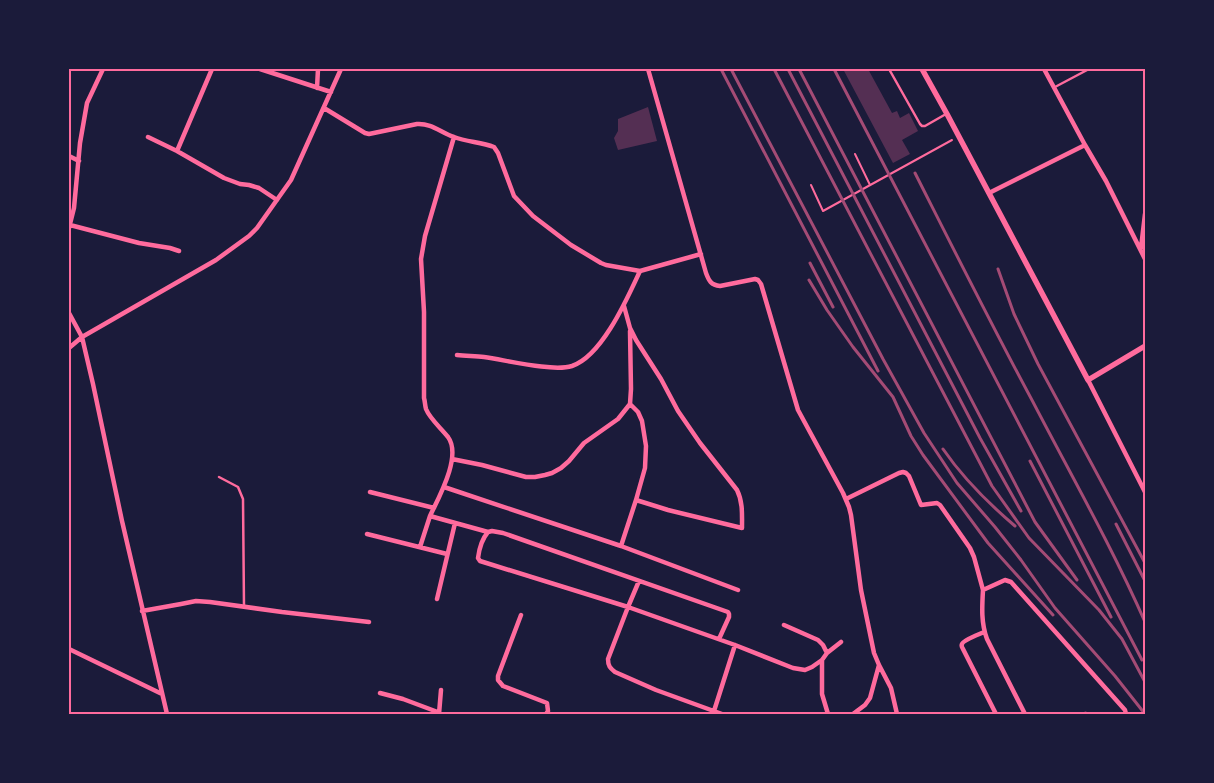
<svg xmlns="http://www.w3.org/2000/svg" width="1214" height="783" font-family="'Asap Condensed',sans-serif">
<rect width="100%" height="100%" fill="#1b1b3a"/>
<!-- building -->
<path fill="#542f53" d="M843 69H868L892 113 897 111 900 118 909 113 918 131 902 140 910 154 893 163Z
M648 107 657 141 618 150 614 138 618 131V119Z"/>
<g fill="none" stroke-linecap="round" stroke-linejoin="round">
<!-- path -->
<path stroke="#ff6b9d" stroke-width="2" d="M855 154 870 185
M811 185 823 211 952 140"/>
<!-- service -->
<path stroke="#ff6b9d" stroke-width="2.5" d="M889 69 920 124 922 126H925L946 114
M1055 87 1089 69
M219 477 238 487 243 499 244 606"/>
<!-- minor -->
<path stroke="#ff6b9d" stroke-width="4.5" d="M260 69 331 92
M648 69 706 273C709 281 711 285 720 286L755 279 758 280 761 284 798 410 843 493 849 507 851 515 861 590 874 653 879 665 891 688 897 714
M1044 69 1085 145 1106 181 1145 259
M317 88 318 69
M324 108 365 133 369 134 417 124C432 123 441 133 454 137 467 142 481 142 494 147L498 153 514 196 533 216 571 245 601 263 606 265 640 271 701 254
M148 137 177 151 224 178 240 184 249 185 259 188 277 200
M454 137 425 236 421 259 424 312V398C425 401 425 406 426 409 430 419 441 428 448 437 462 456 439 497 430 516L488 532
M177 151 212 69
M69 156 79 161
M989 193 1085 145
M70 225 139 243 170 248 179 251
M69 228 74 208 80 143 87 103 103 69
M1141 248 1145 214
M624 306 630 328 636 340 661 379 678 411 700 443 737 490C743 502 742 515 742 528L668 510 636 500 645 468 646 446 642 421 638 412 630 404
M69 313 82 337 93 384 122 521 167 714
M69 348 82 337 216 260 249 236 257 228 291 180 341 69
M457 355C466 356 475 356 484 357 506 360 552 372 572 366 602 356 627 299 640 271
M1088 380 1145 492
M452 459 482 465 526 477H535L545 475 552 473 561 468 569 461 584 443 618 419 630 404 631 389 630 331
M444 487 621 546 738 590
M370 492 434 508
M846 499 899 473 903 472 906 473 909 476 921 505 937 503 940 505 970 548 974 557 983 590 1005 580 1011 582 1125 710 1126 714
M367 534 447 554
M621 546 636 500
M420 547 430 516
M639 581 628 607 608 659C608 666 610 668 615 672L656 690 722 714
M983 590C982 607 981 623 987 639L1025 714
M437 599 455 523
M142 611 181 604 196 601 210 602 282 612 369 622
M521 615 498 676V680L503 686 547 703 548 711 546 714
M784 625 818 640 823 645 827 653
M984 632C980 634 963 640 962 644 961 646 962 647 963 649L996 714
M719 639 729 617V614L728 612 503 533 492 531 488 532C482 539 479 550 478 558L480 561 628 607 735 645 793 668 805 670 812 667 822 660 827 653 841 642
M69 649 162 694
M822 660V694L828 714
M380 693 403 699 443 714
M714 711 735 645
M439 714 441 690
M853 714 865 705 870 698 879 665
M1085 714H1086"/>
<!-- tertiary -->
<path stroke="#ff6b9d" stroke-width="5.5" d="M922 69 947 114 1088 380 1145 346"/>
<!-- rail -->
<path stroke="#a44b75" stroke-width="3" d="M721 69 878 371
M731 69 883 359 924 433 957 483 995 527 1021 560 1055 608 1115 676 1145 714
M774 69 992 486 1029 538 1099 610 1122 639 1145 682
M788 69 980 438 1021 511
M799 69 1035 522 1077 580
M834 69 1142 660
M915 173C954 250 992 326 1033 402 1071 475 1112 547 1145 622
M810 263 833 307
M998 269 1014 314 1038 364 1145 563
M809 280 827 310 853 347 893 397 911 436 923 455 988 543 1053 615
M943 449C963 478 988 503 1015 526
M1030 461 1111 617
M1116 524 1145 581"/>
</g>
<!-- border -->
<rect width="1214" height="783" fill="none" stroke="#1b1b3a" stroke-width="140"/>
<rect x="70" y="70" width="1074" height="643" fill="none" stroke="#ff6b9d" stroke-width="2"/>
</svg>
